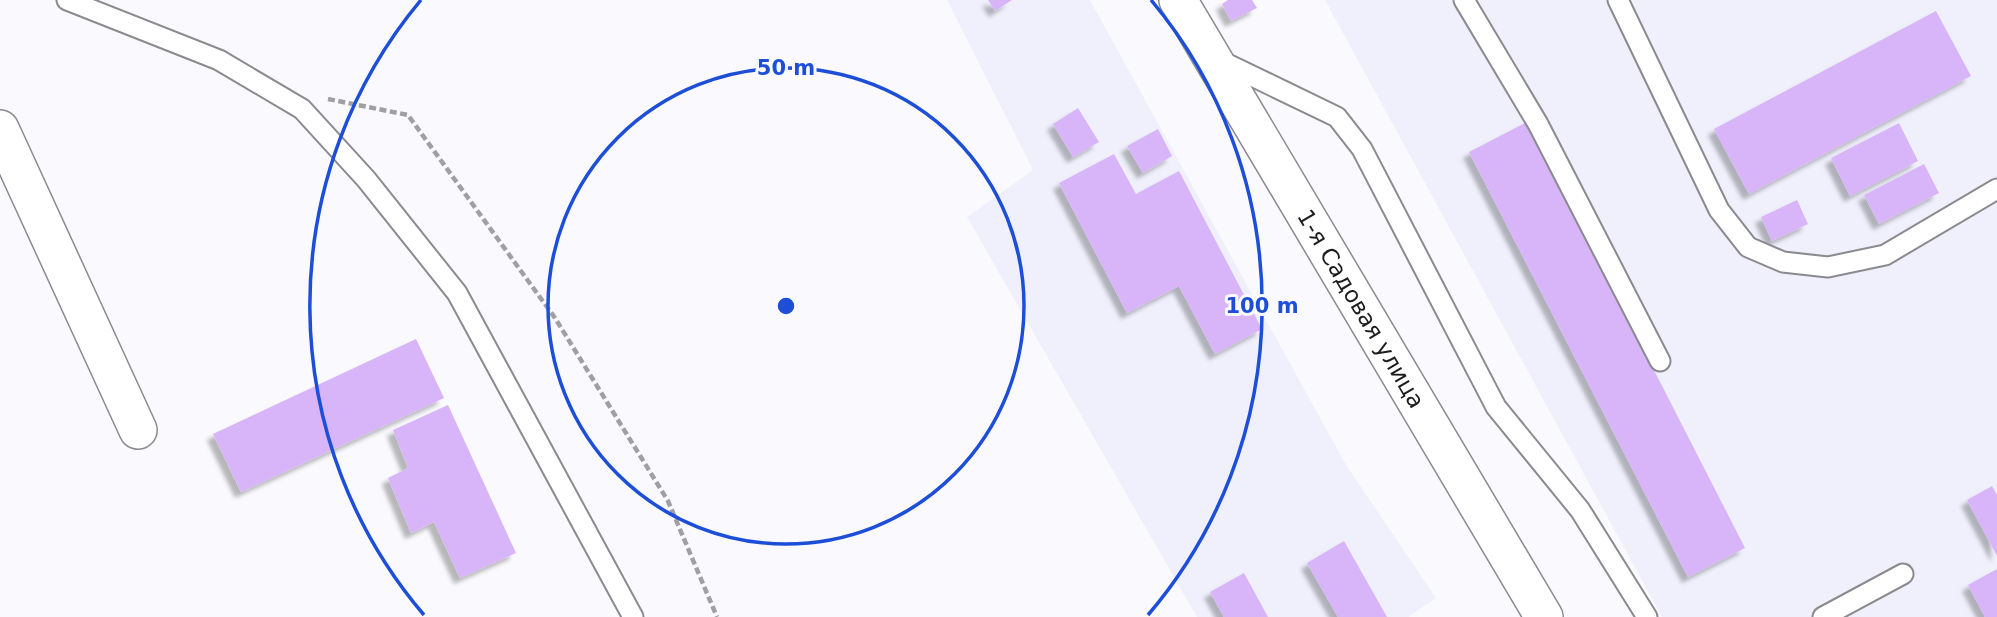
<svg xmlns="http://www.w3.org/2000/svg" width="1997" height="617" font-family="'DejaVu Sans',sans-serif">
<defs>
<filter id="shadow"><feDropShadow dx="-6" dy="6" stdDeviation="2" flood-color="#0004"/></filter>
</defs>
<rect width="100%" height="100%" fill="#f9f9fe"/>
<!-- built -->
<path fill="#f0f0fd" d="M947 0H1090L1346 465 1436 598 1408 617H1197L967 217 1033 170Z
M1325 0H1997V617H1662Z"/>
<!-- building -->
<path fill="#d8b4f9" filter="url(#shadow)" d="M988 0H1012L995 11Z
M1228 0H1252L1257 8 1231 21 1222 4Z
M1936 11 1971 76 1749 194 1714 129Z
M1078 108 1099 142 1073 157 1053 124Z
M1527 122 1745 548 1688 577 1469 152Z
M1899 123 1918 161 1850 196 1831 158Z
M1158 129 1172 156 1143 173 1127 146Z
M1114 154 1136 194 1179 171 1262 329 1215 354 1179 286 1127 313 1059 183Z
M1924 164 1939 193 1879 224 1864 195Z
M1797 200 1808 224 1772 241 1761 217Z
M416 339 444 398 241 492 213 434Z
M448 405 516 553 460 578 434 522 411 533 388 478 408 468 393 430Z
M1992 486 1997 495V556L1967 500Z
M1344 541 1387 617H1338L1307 563Z
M1997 569V617H1985L1968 585Z
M1244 573 1268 617H1224L1210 592Z"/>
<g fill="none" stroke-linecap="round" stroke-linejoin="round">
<!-- lane casing -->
<g stroke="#8a8a8f" stroke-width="23">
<path id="lane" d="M67 0 219 60 302 109 366 179 457 293 633 617
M1464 0 1538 124 1660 361
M1618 0 1719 210 1748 247 1783 262 1828 267 1885 255 1997 189
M1217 59 1337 117 1362 149 1496 407 1580 510 1647 617
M1823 617 1903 574"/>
</g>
<!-- street casing -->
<g stroke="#8a8a8f" stroke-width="40">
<g id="street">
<path id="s1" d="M1178 0 1544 617"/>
<path d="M0 129 138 430"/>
</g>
</g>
<!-- path -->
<path stroke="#a0a0a4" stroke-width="4.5" stroke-dasharray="7 3.5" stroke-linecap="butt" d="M328 99 408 115 555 318 668 501 717 617"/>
<!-- lane -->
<use href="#lane" stroke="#fff" stroke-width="19"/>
<!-- street -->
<use href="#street" stroke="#fff" stroke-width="37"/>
</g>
<!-- distance rings -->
<g fill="none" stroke="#1d4ed8" stroke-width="3.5">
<circle cx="786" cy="306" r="238"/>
<path d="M424 615A476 476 0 0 1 421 0M1151 0A476 476 0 0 1 1148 615"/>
</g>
<g text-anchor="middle" stroke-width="6" stroke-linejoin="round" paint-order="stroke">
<!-- street labels -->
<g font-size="23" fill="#1c1c1e" stroke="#f9f9fe">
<text dy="8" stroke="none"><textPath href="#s1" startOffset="359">1-я Садовая улица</textPath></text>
</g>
</g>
<circle cx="786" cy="306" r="10" fill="#1d4ed8" stroke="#f9f9fe" stroke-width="3.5"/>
<g font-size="21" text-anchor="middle" font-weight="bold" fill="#1d4ed8" stroke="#f9f9fe" stroke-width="6" stroke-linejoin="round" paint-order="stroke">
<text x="786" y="75">50 m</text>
<text x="1262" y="313">100 m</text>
</g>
</svg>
